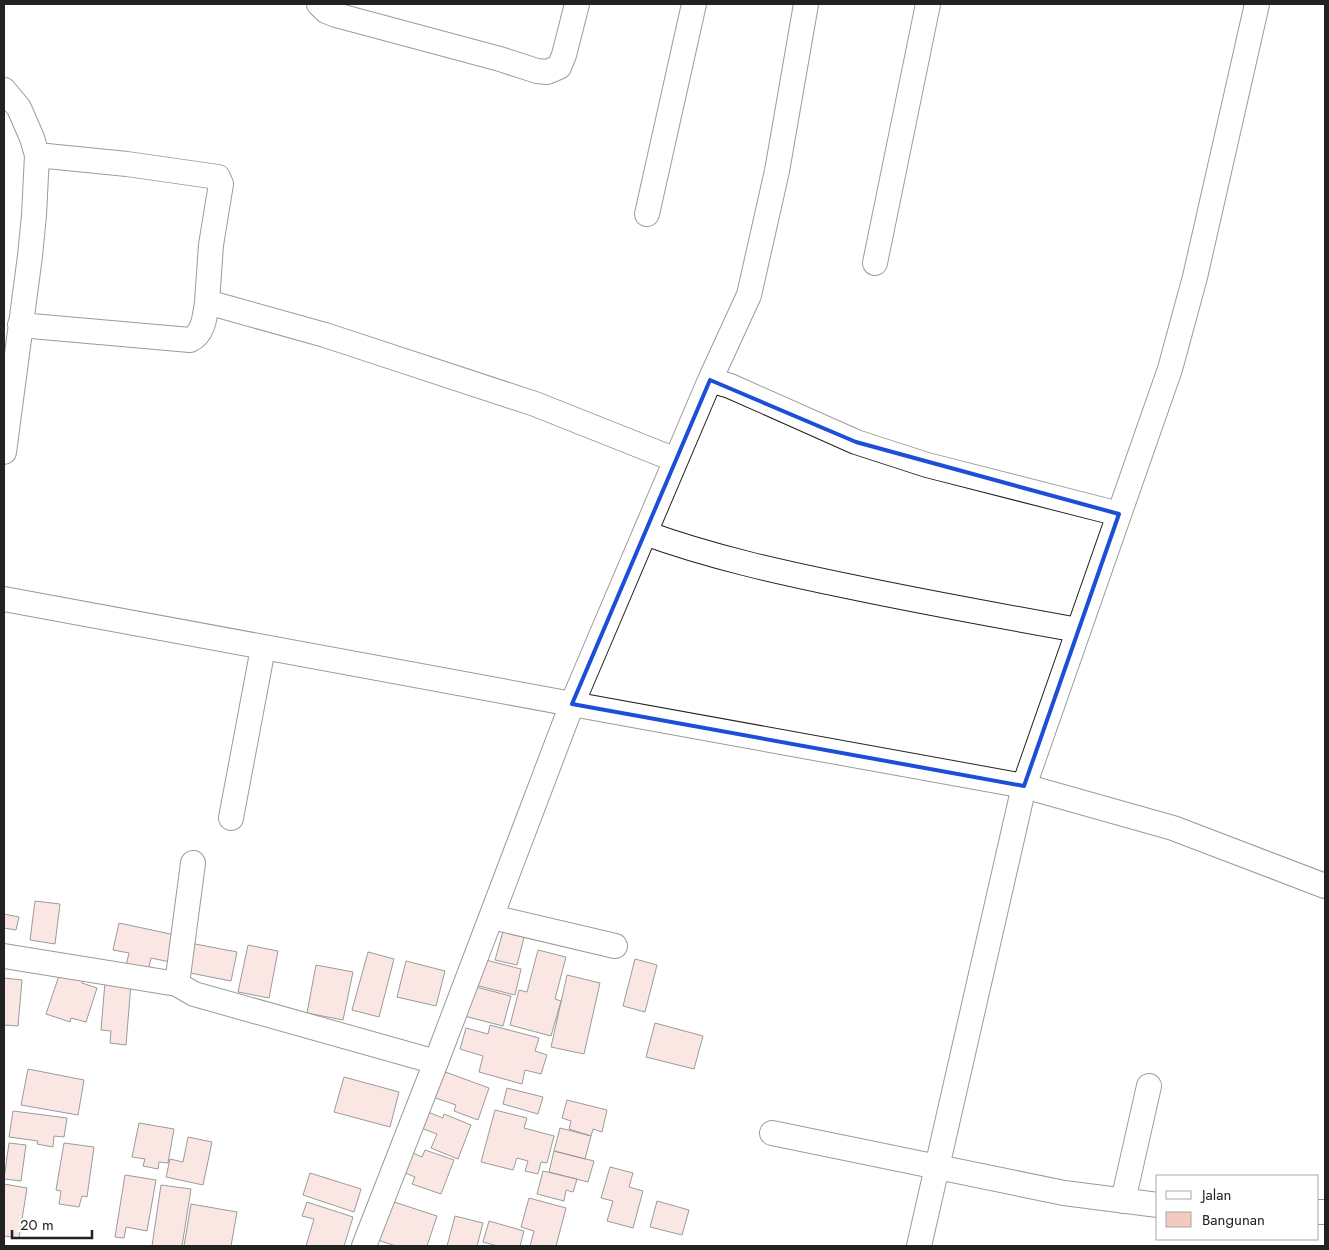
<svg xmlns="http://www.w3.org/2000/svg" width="1329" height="1250" font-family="Jost,sans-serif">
<rect width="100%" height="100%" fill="#fff"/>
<!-- building -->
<path fill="#f3c9c0" stroke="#222" d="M35 901 60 904 55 944 30 940Z
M4 914 19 917 16 930 4 928Z
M119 923 180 936 175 963 151 958 148 971 126 966 129 953 113 950Z
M505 924 526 930 517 965 495 960Z
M190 943 237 952 231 981 185 972Z
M248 945 278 951 269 998 238 992Z
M538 950 566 957 555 999 561 1001 551 1036 510 1025 519 990 527 992Z
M368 952 394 959 379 1017 352 1010Z
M482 959 521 969 515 995 475 985Z
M635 959 657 965 645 1012 623 1006Z
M406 961 445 971 436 1006 397 997Z
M316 965 353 972 343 1020 307 1013Z
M62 967 85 974 82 983 97 988 86 1022 71 1018 70 1022 46 1014Z
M567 975 600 983 584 1054 551 1047Z
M4 978 22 980 18 1026 4 1025Z
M105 982 131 984 126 1045 110 1043 111 1031 101 1030Z
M472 986 511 996 503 1026 464 1016Z
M655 1023 703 1036 694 1069 646 1057Z
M490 1025 539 1038 535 1051 547 1055 541 1074 525 1070 522 1084 479 1072 483 1056 460 1049 466 1028 488 1034Z
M28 1069 84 1080 78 1115 21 1105Z
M440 1070 489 1088 478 1120 454 1111 456 1105 430 1096Z
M344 1077 399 1092 390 1127 334 1112Z
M507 1088 543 1097 538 1114 503 1104Z
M567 1100 607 1110 602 1132 593 1129 591 1136 569 1129 571 1121 562 1118Z
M495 1110 527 1118 524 1128 554 1136 547 1163 541 1162 538 1174 525 1171 528 1161 517 1158 513 1170 481 1162Z
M13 1111 67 1118 64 1137 54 1136 53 1147 37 1144 38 1141 9 1137Z
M428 1112 443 1118 444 1114 471 1125 458 1159 431 1148 437 1134 421 1128Z
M139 1123 174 1129 168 1163 159 1162 158 1169 143 1166 145 1159 132 1157Z
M560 1128 591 1136 585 1159 554 1151Z
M188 1137 212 1142 203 1185 166 1177 170 1159 183 1162Z
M9 1143 26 1145 21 1181 4 1179Z
M64 1143 94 1147 87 1197 82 1196 79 1207 59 1204 61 1191 56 1190Z
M425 1150 454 1160 441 1194 412 1184 415 1177 405 1173 413 1153 422 1157Z
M554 1151 594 1161 588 1182 549 1172Z
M610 1167 633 1173 629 1187 643 1191 633 1228 607 1221 613 1201 601 1198Z
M543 1171 577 1179 573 1192 566 1190 564 1201 537 1194Z
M310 1173 361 1189 354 1212 303 1195Z
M125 1175 156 1180 147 1231 126 1227 124 1238 115 1237Z
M4 1184 27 1188 19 1238 4 1236Z
M161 1185 191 1189 182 1246H152Z
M529 1198 566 1208 556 1246H530L534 1231 521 1227Z
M391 1201 437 1216 427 1246H396L378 1240Z
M657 1201 689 1210 682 1235 650 1227Z
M307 1202 353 1217 344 1246H306L314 1219 302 1216Z
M191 1204 237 1212 231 1246H184Z
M455 1216 483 1223 477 1246H447Z
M489 1221 524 1231 520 1246H498L483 1242Z"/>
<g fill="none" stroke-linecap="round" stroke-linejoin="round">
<!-- minor casing -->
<g stroke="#222" stroke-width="26">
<path id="minor" d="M319 4 326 11 336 15 500 59 537 71 547 72 559 67 564 55 577 4
M4 90 19 108 32 138 37 155 34 215 30 256 4 452
M37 155 127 164 218 177 221 184 211 245 207 302
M647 214 694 4
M875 263 928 4
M20 325 190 340C204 334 205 315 207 302L325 335 535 404 676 460
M710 380 749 295 777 171 806 4
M645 533C711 557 779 572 847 586 923 602 1000 616 1078 630
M4 599 572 704 710 380 730 386 856 442 927 465 1119 514
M231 818 263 648
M492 917 615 946
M4 956 177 984 194 994 436 1062
M177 984 193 863
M772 1133 1064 1193 1158 1205
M1123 1201 1149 1086
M1318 1212H1325
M364 1246 436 1062 572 704 1024 786 1173 828 1325 886
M919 1246 1024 786 1170 369 1195 277 1257 4"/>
</g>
<!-- minor -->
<use href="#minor" stroke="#fff" stroke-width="24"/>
</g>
<!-- marked area -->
<path d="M0 0H1329V1250H0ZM710 380 856 442 1119 514 1024 786 572 704Z" fill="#fff" fill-opacity=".55" fill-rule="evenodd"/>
<path fill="none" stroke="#1d4ed8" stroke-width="4" stroke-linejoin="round" d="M710 380 856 442 1119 514 1024 786 572 704Z"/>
<!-- border -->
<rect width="1329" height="1250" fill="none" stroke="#222222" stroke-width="10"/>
<!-- legend -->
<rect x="1156" y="1175" width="162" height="65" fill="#ffffff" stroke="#a7a7a7"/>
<rect x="1166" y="1191" width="25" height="8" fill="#ffffff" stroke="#a7a7a7"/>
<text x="1202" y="1200" font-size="15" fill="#222222">Jalan</text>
<rect x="1166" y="1212" width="25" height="15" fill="#f3c9c0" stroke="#a7a7a7"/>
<text x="1202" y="1225" font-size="15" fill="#222222">Bangunan</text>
<!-- scale -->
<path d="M12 1230v8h80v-8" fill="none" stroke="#222222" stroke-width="2.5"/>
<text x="20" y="1230" font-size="15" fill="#222222" stroke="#ffffff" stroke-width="4" paint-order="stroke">20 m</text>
</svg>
